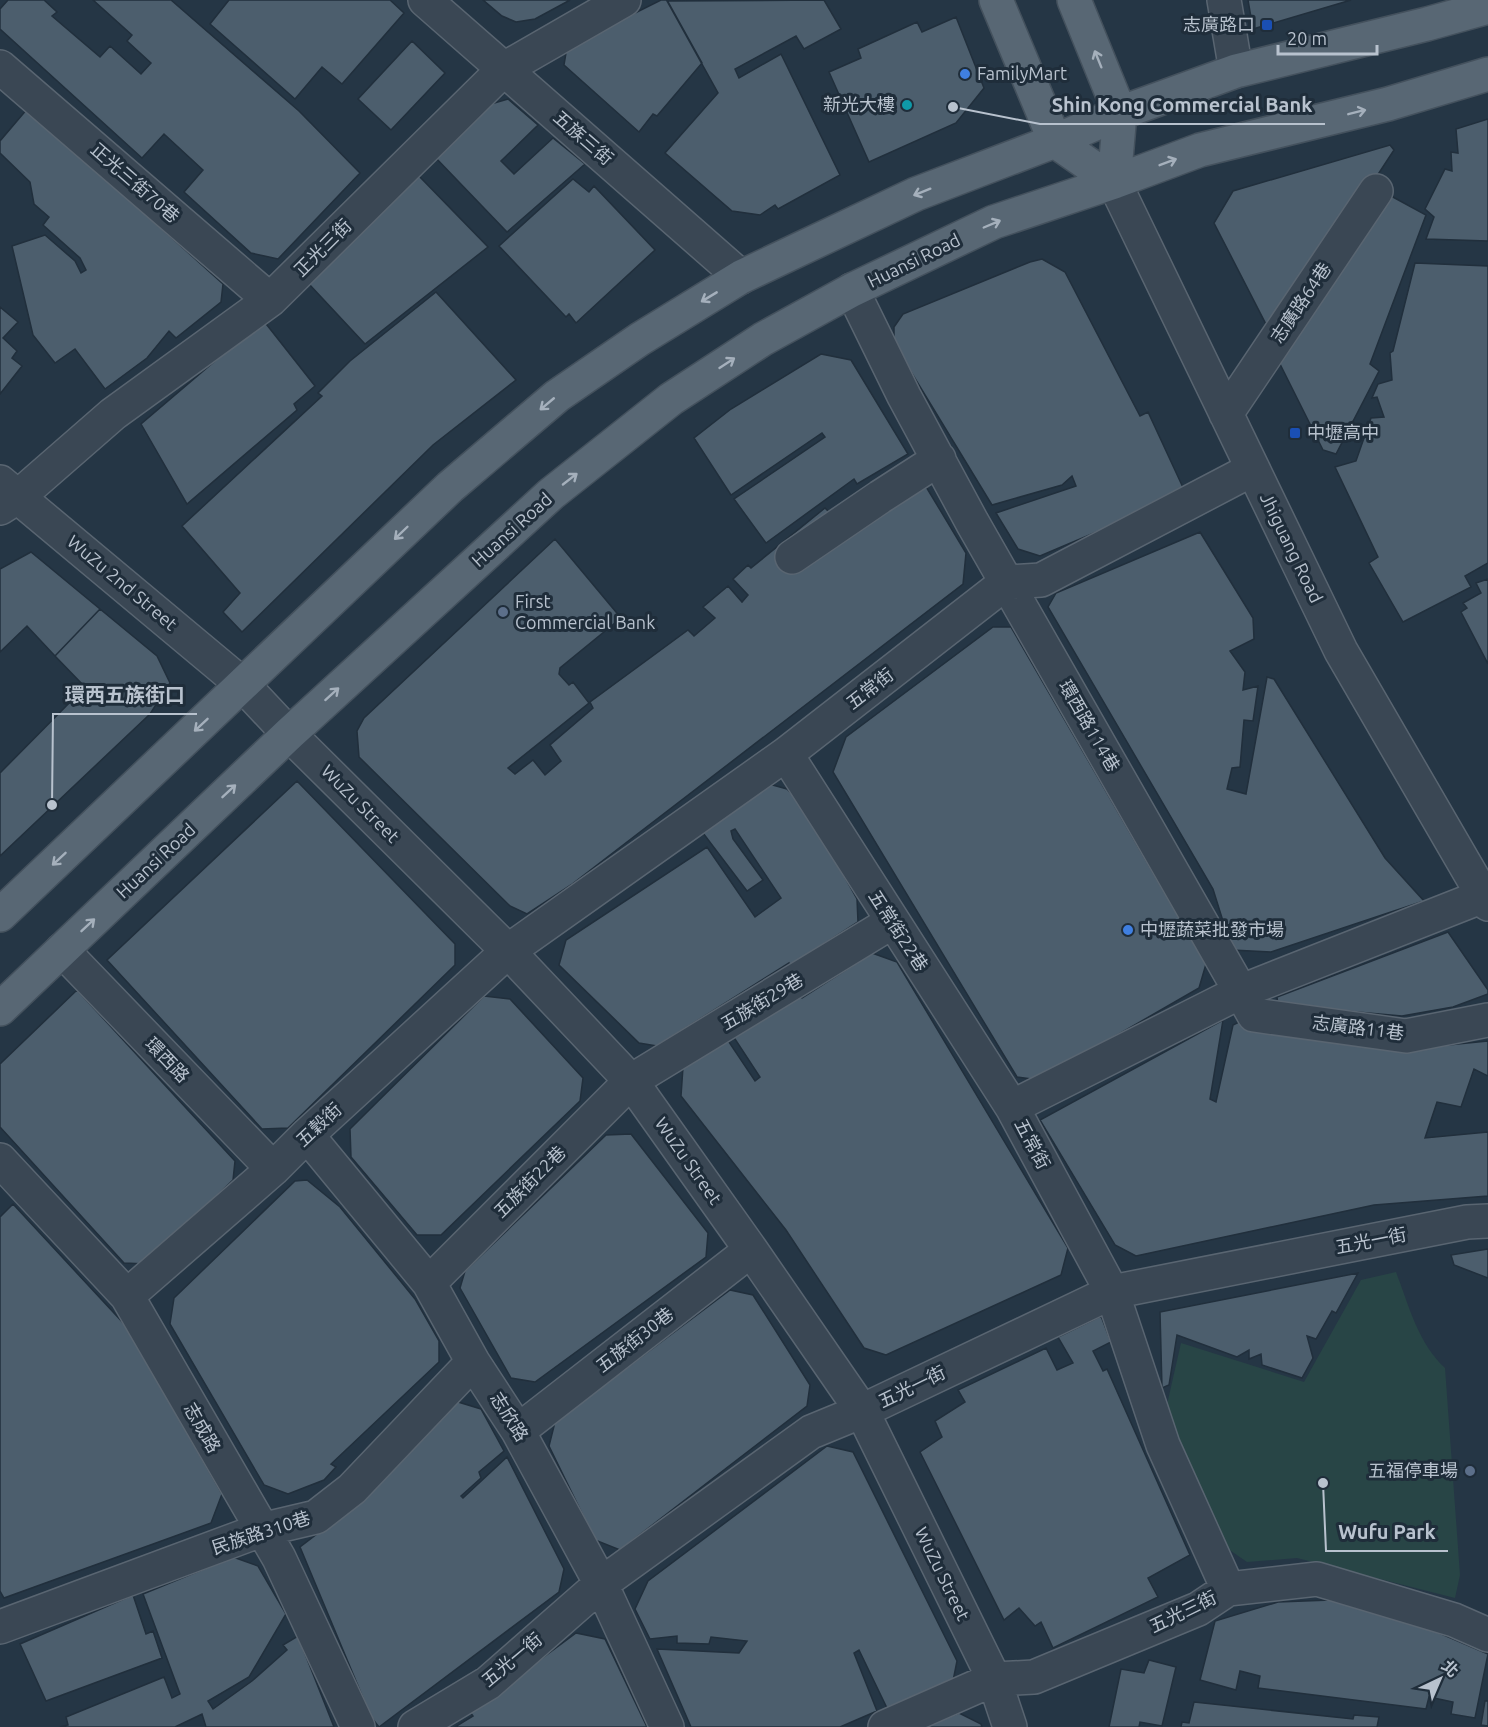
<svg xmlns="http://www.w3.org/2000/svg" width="1488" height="1727" font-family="Ubuntu,'Noto Sans TC',sans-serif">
<rect width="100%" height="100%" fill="#253645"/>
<!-- green -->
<path fill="#284546" d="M1396 1272C1409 1306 1418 1343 1445 1368L1460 1575 1455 1598 1297 1558 1247 1562 1221 1544 1163 1422 1181 1343 1304 1382 1361 1280Z"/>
<!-- building -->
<path fill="#4c5e6d" stroke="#212f3c" stroke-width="1.5" d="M8 0H44L57 12 52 16 100 57 110 46 141 74 151 63 127 41 132 35 93 0H171L299 111 360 173 278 259 251 253 184 192 203 170 164 134 142 158 0 29V9Z
M229 0H390L404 13 342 84 322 67 295 99 210 24Z
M483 0H570L535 19 516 22 502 16Z
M661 0H667L702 63 657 116 653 114 639 132 564 65 567 47Z
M824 0 841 29 804 49 796 36 735 69 739 78 781 54 840 175 778 209 775 205 760 215 732 211 665 153 718 93 667 1Z
M1248 0H1351L1253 29Z
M956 17 984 88 956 123 869 162 829 72 861 58 858 49 917 22 922 32Z
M412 41 445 73 391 130 358 99Z
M508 99 538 125 501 161 514 174 553 138 585 164 507 232 434 156 484 106Z
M28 108 223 284 221 302 176 338 169 331 147 358 105 389 75 349 55 363 33 335 12 246 45 235 75 261 81 273 86 270 80 258 43 225 49 217 34 204 30 182 0 153V141Z
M1488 119V241L1426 239 1434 217 1425 209 1445 169 1452 171 1451 152 1458 153 1456 129Z
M1390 145 1394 150 1272 336 1214 223 1233 191Z
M417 174 488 247 365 344 309 284Z
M573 179 589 192 594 186 655 250 576 323 569 314 566 317 499 246Z
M1391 196 1426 215 1370 364 1379 371 1336 454 1323 450 1277 358Z
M1042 259 1065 272 1140 416 1148 412 1186 494 1040 556 1018 549 996 513 1076 486 1072 476 1062 485 992 505 894 344V327L903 314 1030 262Z
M1415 263 1488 266V563L1465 576 1471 587 1403 622 1369 563 1378 557 1335 467 1356 461 1371 418 1384 417 1377 397 1372 398 1378 384 1392 380 1390 353 1393 351Z
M436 292 516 380 433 445 242 632 223 612 240 593 182 526 322 396 318 393 350 361Z
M0 307 18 322 3 338 17 351 12 358 22 366 0 394Z
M263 320 315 386 294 404 297 410 187 504 141 424Z
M821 354 851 360 908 454 857 484 854 479 766 543 734 499 825 437 822 433 731 495 694 438 731 409Z
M925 485 966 553 963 584 571 885 527 914 510 906 359 757 357 731 364 718 555 539 621 618 560 668 559 674 569 685 573 682 589 703 508 768 515 774 533 760 545 775 561 761 550 745 593 708 590 702 688 630 694 636 715 618 703 607 728 586 742 602 748 595 733 579 748 565 751 568 825 508 834 517Z
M1200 532 1253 618 1254 639 1230 651 1245 672 1243 690 1258 686 1253 721 1244 720 1240 767 1232 768 1227 789 1246 794 1267 677 1274 679 1385 858 1424 901 1271 952 1232 950 1213 889 1048 607 1056 593Z
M31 552 100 609 55 656 27 626 0 652V569Z
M1488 579V664L1461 612 1467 608 1463 603 1481 593 1476 583Z
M100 609 157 656 170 683 150 714 0 856V773L85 687 55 656Z
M993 627H1011L1206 964 1199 988 1039 1080 1017 1077 833 772 846 737Z
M297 781 455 944V965L288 1128 262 1129 107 960Z
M769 784 787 789 806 808 857 899 858 922 790 966 789 963 657 1046 639 1043 559 965 566 940 707 847 755 917 781 898 735 829 731 831 733 839 763 880 747 891 703 833Z
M1448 932 1488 990V994L1453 1007 1402 1016 1278 1005 1277 997Z
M872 953 897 962 1068 1248 1061 1275 886 1355 864 1348 786 1230 681 1096 683 1067 727 1039 755 1081 760 1077 733 1036 799 994 802 998Z
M77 990 235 1161 233 1180 147 1264 124 1263 0 1127V1064Z
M484 996 510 999 583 1078 580 1101 441 1235H417L351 1157 350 1129Z
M1223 1020 1210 1099 1216 1102 1233 1025 1239 1022 1398 1050 1488 1041V1076L1474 1069 1461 1107 1437 1102 1425 1138 1488 1132V1196L1374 1205 1136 1256 1115 1245 1040 1120Z
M631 1134 708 1233 706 1257 535 1382 511 1378 460 1288 465 1271 606 1135Z
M307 1180 340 1207 415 1299 439 1341V1362L331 1464 336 1467 324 1480 288 1494 264 1485 170 1324 174 1298 295 1181Z
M13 1204 126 1326 222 1494 211 1523 4 1598 0 1591V1217Z
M1488 1249V1278L1454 1265 1451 1255Z
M1358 1273 1336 1313 1332 1311 1316 1339 1307 1336 1313 1358 1302 1378 1262 1365 1261 1354 1249 1359V1350L1237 1357 1177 1335 1169 1385 1162 1388 1160 1312Z
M730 1290 753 1295 810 1385 807 1406 620 1550 595 1540 549 1446 555 1422Z
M1101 1316 1111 1342 1093 1351 1103 1371 1107 1369 1190 1555 1148 1578 1158 1597 1053 1648 1041 1622 1035 1626 1019 1608 1004 1620 920 1452 942 1437 935 1421 965 1402 958 1390 1046 1348 1057 1370 1073 1363 1058 1337Z
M458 1402 481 1409 504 1451 479 1472 481 1478 461 1496 463 1498 507 1457 564 1569 559 1592 379 1727 371 1717 300 1547 334 1521Z
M827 1446 853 1452 957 1661 953 1681 887 1708 859 1650 854 1653 877 1711 840 1727H691L657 1649 739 1653 747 1641 711 1637 709 1644 677 1643V1636L650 1639 635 1609 648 1581Z
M233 1557 258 1566 286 1614 249 1677 208 1701 213 1709 252 1681 287 1650 283 1645 298 1636 334 1727H206L202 1714 175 1727H60L68 1725 66 1717 164 1677 172 1698 180 1694 143 1594Z
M133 1595 146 1634 153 1631 162 1658 46 1701 20 1644Z
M1331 1600 1409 1620 1488 1654 1475 1718 1451 1714 1453 1702 1429 1697 1426 1709 1258 1688 1260 1676 1240 1671 1236 1690 1200 1680 1215 1621 1278 1602Z
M576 1633 605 1639 647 1727H455L473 1716 470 1712Z
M1149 1660 1176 1667 1162 1726 1140 1722 1139 1727H1109L1121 1669 1144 1673Z
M1485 1701H1488V1726L1481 1725Z
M1194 1702 1353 1719 1354 1715 1379 1717 1377 1727H1181L1182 1722 1189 1723Z
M959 1713 981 1724 982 1727H924Z"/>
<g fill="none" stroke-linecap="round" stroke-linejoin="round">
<!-- minor casing -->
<g stroke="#596571" stroke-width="36">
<path id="minor" d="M425 0 741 277
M1224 0 1236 71
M0 67 270 300
M1114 182 1341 651 1488 904
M852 290 904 396 972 522 1254 1015 1406 1036 1488 1020
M1226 414 1376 191
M0 482 243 685 289 734 508 951 631 1081 751 1250 862 1411 994 1679 1010 1727
M0 508 19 496 113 414 270 300 504 69 624 0
M792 557 880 497 939 459
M786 754 1012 1107
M62 950 273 1169
M307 1135 429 1283 473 1362 518 1431 601 1584 667 1727
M0 1160 127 1296 279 1558 358 1727
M429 1283 631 1081 892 922
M127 1296 273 1169 307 1135 508 951 786 754 1007 582 1041 580 1253 469
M518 1431 751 1250
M1228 1589 1163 1445 1112 1292 1012 1107 1242 991 1483 896
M0 1627 261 1530 316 1517 352 1489 473 1362
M415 1727 488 1683 601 1584 811 1432 862 1411 1112 1292 1467 1222 1488 1221
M885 1727 994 1679 1034 1677 1198 1609 1228 1589 1317 1579 1454 1620 1488 1635"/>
</g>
<!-- major casing -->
<g stroke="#44515d" stroke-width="36">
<path id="major" d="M996 0 1055 141 1114 182
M1074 0 1120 113 1114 182
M0 915 450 487 557 396 640 339 741 277 916 194 1055 141 1120 113 1236 71 1427 24 1488 7
M0 1009 289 734 551 494 671 399 763 339 852 290 994 222 1114 182 1200 150 1388 104 1488 74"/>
</g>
<!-- minor -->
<use href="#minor" stroke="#3a4754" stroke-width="33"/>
<!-- major -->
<use href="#major" stroke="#586774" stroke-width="33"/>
</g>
<!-- one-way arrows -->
<defs><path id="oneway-shaft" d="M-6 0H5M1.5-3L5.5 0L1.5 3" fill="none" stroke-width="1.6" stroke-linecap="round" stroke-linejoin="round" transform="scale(1.5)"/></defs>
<g stroke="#a5b0bc">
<use href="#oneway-shaft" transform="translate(1098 59) rotate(-112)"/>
<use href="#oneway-shaft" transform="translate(1357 112) rotate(-14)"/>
<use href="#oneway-shaft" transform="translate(1168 162) rotate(-21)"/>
<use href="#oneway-shaft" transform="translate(922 192) rotate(158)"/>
<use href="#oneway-shaft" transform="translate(992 224) rotate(-23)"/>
<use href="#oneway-shaft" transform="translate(709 297) rotate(149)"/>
<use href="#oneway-shaft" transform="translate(727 363) rotate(-33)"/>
<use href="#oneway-shaft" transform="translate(547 404) rotate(140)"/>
<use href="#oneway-shaft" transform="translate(570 479) rotate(-38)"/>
<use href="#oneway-shaft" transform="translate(401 533) rotate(136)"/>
<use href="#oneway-shaft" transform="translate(332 694) rotate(-42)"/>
<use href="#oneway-shaft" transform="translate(201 725) rotate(137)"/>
<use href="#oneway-shaft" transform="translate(229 791) rotate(-43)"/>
<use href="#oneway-shaft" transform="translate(59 859) rotate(137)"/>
<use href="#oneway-shaft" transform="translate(88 925) rotate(-43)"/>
</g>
<!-- markers -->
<g fill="#1a4fb4" stroke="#1f2d3a" stroke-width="2">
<rect x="1261" y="19" width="12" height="12" rx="3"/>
<rect x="1289" y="427" width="12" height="12" rx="3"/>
</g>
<g fill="#3f7fe0" stroke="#1f2d3a" stroke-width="2">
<circle cx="965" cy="74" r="6"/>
<circle cx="1128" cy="930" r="6"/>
</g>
<circle fill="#0f9aa8" stroke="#1f2d3a" stroke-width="2" cx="907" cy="105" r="6"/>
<g fill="#5c6f8a" stroke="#1f2d3a" stroke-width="2">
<circle cx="503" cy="612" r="6"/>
<circle cx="1470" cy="1471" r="6"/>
</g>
<g text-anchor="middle" stroke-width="6" stroke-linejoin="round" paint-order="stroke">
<!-- poi labels -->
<g font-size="18" fill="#b8c2ce" stroke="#1f2d3a" text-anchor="start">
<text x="1255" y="31" text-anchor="end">志廣路口</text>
<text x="977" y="80">FamilyMart</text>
<text x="895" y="111" text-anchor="end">新光大樓</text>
<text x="1307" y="439">中壢高中</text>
<text x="515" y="608">First<tspan x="515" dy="21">Commercial Bank</tspan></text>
<text x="1140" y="936">中壢蔬菜批發市場</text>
<text x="1458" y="1477" text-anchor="end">五福停車場</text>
</g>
<!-- street labels -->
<g font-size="18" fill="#b8c2ce" stroke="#1f2d3a">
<text transform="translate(583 138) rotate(41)" y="6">五族三街</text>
<text transform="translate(135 183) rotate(41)" y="6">正光三街70巷</text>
<text transform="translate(323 248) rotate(-45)" y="6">正光三街</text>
<text transform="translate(914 261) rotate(-26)" y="6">Huansi Road</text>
<text transform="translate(1301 303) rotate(-56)" y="6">志廣路64巷</text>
<text transform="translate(512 530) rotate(-42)" y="6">Huansi Road</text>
<text transform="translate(1291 548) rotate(64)" y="6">Jhiguang Road</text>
<text transform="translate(122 583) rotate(40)" y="6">WuZu 2nd Street</text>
<text transform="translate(870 689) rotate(-38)" y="6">五常街</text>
<text transform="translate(1089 726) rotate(60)" y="6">環西路114巷</text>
<text transform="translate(360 804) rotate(45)" y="6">WuZu Street</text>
<text transform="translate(156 861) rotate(-43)" y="6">Huansi Road</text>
<text transform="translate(898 931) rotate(57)" y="6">五常街22巷</text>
<text transform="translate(762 1002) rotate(-31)" y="6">五族街29巷</text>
<text transform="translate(1358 1028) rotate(7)" y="6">志廣路11巷</text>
<text transform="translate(167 1060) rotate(46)" y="6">環西路</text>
<text transform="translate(319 1125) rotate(-43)" y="6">五穀街</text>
<text transform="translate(1032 1144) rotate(62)" y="6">五常街</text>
<text transform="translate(688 1161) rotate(55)" y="6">WuZu Street</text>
<text transform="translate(530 1182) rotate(-45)" y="6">五族街22巷</text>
<text transform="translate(1371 1241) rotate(-11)" y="6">五光一街</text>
<text transform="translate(635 1340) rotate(-38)" y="6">五族街30巷</text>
<text transform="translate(912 1387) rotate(-26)" y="6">五光一街</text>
<text transform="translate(509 1417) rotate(58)" y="6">志欣路</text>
<text transform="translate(202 1428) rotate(60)" y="6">志成路</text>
<text transform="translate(261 1533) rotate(-18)" y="6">民族路310巷</text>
<text transform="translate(942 1574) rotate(64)" y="6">WuZu Street</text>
<text transform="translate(1183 1612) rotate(-26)" y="6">五光三街</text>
<text transform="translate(512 1660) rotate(-40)" y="6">五光一街</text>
</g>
</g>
<!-- callouts -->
<path fill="none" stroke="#b8c2ce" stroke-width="2" d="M953 107L1040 124H1325M52 805L53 714H197M1323 1483L1326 1551H1448"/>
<g fill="#b8c2ce" stroke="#1f2d3a" stroke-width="2">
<circle cx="953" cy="107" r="6"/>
<circle cx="52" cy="805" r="6"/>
<circle cx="1323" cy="1483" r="6"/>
</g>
<g font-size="20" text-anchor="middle" font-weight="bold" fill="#b8c2ce" stroke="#1f2d3a" stroke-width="6" stroke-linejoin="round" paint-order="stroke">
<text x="1182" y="112">Shin Kong Commercial Bank</text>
<text x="125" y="702">環西五族街口</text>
<text x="1387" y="1539">Wufu Park</text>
</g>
<!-- north arrow -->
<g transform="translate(1440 1679) rotate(44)" stroke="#1f2d3a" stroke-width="4.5" paint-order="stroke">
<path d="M0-4.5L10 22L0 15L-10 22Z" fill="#b8c2ce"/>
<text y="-9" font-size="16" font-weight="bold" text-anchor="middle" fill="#b8c2ce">北</text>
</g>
<!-- scale -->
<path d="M1278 45v9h99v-9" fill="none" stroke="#b8c2ce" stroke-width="3"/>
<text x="1287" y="45" font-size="18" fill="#b8c2ce" stroke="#1f2d3a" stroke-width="4.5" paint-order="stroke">20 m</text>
</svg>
